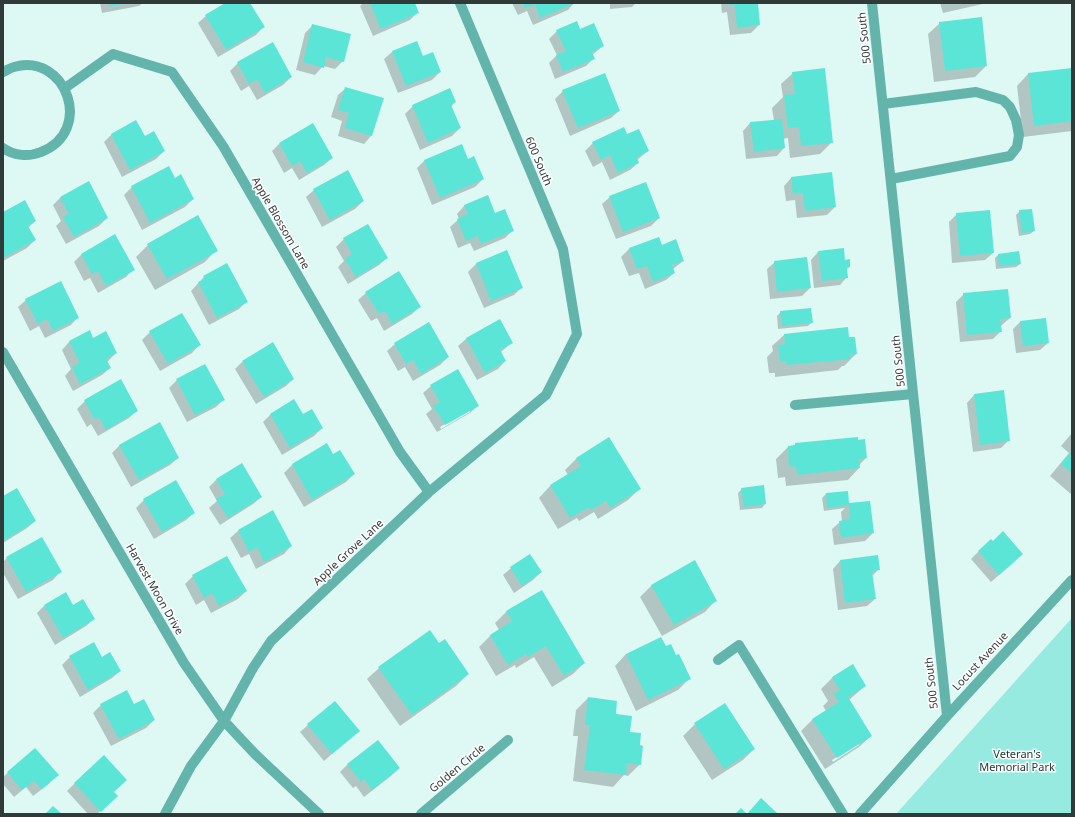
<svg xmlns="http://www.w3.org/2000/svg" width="1075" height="817" font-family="'Noto Sans',sans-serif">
<rect width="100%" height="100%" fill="#def8f4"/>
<!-- green -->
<path fill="#97eadf" d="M1072 618V814H896Z"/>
<!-- shadow -->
<path fill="#0003" fill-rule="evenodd" d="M100 3H143L139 6 102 13Z
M227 3H249L263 27 256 35 218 57 198 23 206 16Z
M363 3H413L418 12 410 20 373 36 360 6Z
M512 3H574L568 10 533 25 527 11 518 15Z
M610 3H636L632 7 610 9Z
M721 3H757L759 25 751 33 730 35 727 12 722 13Z
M940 3H987L943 13Z
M940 23 986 66 975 77 934 82 928 34Z
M313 25 343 61 335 69 323 66 315 75 296 70 305 33Z
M557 31H580L603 46 592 55 594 58 586 66 555 79 549 63 557 55 549 39Z
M417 42 422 57 440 72 432 80 398 93 384 59 392 52Z
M238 63 291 77 283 85 257 100 249 86 241 91 230 71Z
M1072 69V131L1023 137 1017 86 1028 74Z
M793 73 832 142 820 154 790 158 788 138 783 139 784 148 777 156 746 159 743 131 750 123 774 121 772 108 783 97 781 84Z
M346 88 383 99 371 136 364 144 338 136 342 121 331 117 338 95Z
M563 91 619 111 611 118 570 136 555 99Z
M455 102 451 107 460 128 452 136 420 150 405 114 413 106Z
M112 134 144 137 164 151 156 159 122 177 104 142Z
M627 136 648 151 637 160 638 163 630 170 610 180 602 162 593 167 585 151 593 143Z
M279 144 332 158 324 165 299 180 292 168 284 173 272 151Z
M425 160 483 179 475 187 432 205 417 168Z
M791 178 835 207 827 215 797 218 795 200 786 201 784 186Z
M174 179 193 199 185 207 142 230 124 195 132 187Z
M88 183 107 218 99 226 66 244 56 226 61 221 53 205 60 198Z
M314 190 363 201 355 209 322 227 306 197Z
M487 197 495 214 513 230 505 238 474 251 470 243 458 248 450 227 459 219 457 214 464 206Z
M610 197 659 218 651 226 616 239 602 204Z
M1020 211 1034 231 1030 234 1019 236 1016 215Z
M3 213 35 221 28 228 35 240 27 248 3 261Z
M957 214 993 253 985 260 952 263 949 222Z
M658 238 661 246 683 261 673 269 674 273 666 280 645 289 639 273 629 276 621 257 629 249Z
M344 239 387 258 379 265 348 284 338 267 344 261 336 247Z
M148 245 216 250 205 262 155 290 136 257Z
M507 252 522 287 514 295 484 308 468 272 476 264Z
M818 252 849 267 846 270 847 277 840 285 814 288 811 260Z
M82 254 133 269 126 277 98 293 90 278 84 281 74 262Z
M999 254 1020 264 1016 267 996 269 995 258Z
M775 262 810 288 802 296 770 299 767 269Z
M204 277 247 301 239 309 209 325 191 291Z
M366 293 419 307 412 314 384 331 377 318 371 321 358 300Z
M964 294 1010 318 1002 325 1000 326 1001 331 993 339 960 342 956 302Z
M26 300 78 317 71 325 45 338 39 326 30 331 18 307Z
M781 312 812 322 808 326 778 329 777 316Z
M499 321 511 343 501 352 505 361 498 369 477 380 458 346 466 339Z
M1021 321 1048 343 1040 350 1016 353 1013 329Z
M847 328 848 339 856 354 844 366H842L838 370 775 377V373H769L767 357 773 351 772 346 784 335Z
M89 332 93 339 116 353 107 362 110 368 102 375 73 391 65 376 71 369 62 350 69 342Z
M150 332 199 345 192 353 160 371 142 340Z
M395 344 448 357 440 365 413 381 405 367 398 371 387 351Z
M242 362 293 379 286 386 256 404 235 369Z
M177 380 223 400 216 407 187 422 169 388Z
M120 381 137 410 129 418 98 436 91 424 87 427 77 409 85 401Z
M431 386 477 406 470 413 437 432 426 414 432 409 423 393ZM470 410V412L441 429 440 427Z
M974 395 1009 440 1001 448 973 452 967 403Z
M270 415 303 416 322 428 314 436 282 455 263 422Z
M1072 433V495L1050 476 1069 453 1061 446Z
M609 439 639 489 628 500 598 519 594 512 579 521 577 518 558 529 539 498 550 486 568 475 565 470 576 459Z
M796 444 866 458 859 465V468L848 480 786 486 785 477 778 478 776 459 788 447 793 446Z
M120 445 178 458 170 465 131 487 112 453Z
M327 445 333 455 354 474 346 482 304 507 284 473 292 465Z
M216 480 261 497 253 504 220 525 209 508 217 501 209 487Z
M742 489 765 504 762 508 740 510 738 493Z
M847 492 848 505 870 502 873 533 865 541 834 545 832 529 840 522 842 521 841 512 845 508 824 511 822 498 826 494Z
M3 498 35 521 27 528 3 543Z
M144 500 194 513 186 520 154 539 136 508Z
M272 512 291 546 284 554 256 569 249 554 241 558 230 538 238 531Z
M979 551 1014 562 991 582 971 559Z
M7 558 60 572 53 580 18 599 3 573V562Z
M840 561 879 569 872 576 875 599 867 606 838 610 833 569Z
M511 568 541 572 533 580 514 593 503 575Z
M193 576 246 591 238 599 211 613 204 600 196 605 185 584Z
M652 585 716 600 705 612 662 636 640 597Z
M541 591 584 663 573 674 552 687 534 657 516 668 515 665 496 676 479 647 491 635 499 630 495 623 506 612Z
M45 605 73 607 94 619 86 626 55 645 37 613Z
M439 645 468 674 456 686 400 726 367 679 379 668Z
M665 648 689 679 678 690 636 711 615 666 626 654Z
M70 657 102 658 120 671 112 678 80 697 62 665Z
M852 665 865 686 849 700 871 736 859 747 825 769 801 731 812 720 826 711 823 706 828 701 821 689 832 678ZM859 743V745L833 762 832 760Z
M588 698 614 714 629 733 640 764 628 776 624 775 613 787 573 781 578 736H573L576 710Z
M334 702 358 731 324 761 300 732Z
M101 705H134L154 720 146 728 111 746 93 713Z
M695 724 754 749 743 760 712 780 683 736Z
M35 749 50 783 33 796 26 787 14 797 3 784V777Z
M348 764 399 768 391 776 364 797 356 786 353 788 340 772Z
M75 783 113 792 109 803 97 814H88L67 791Z"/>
<!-- building -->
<path fill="#5be5d7" d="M109 3H123V4L110 6Z
M225 3H250L265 27 226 50 205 15Z
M370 3H415L419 13 381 29Z
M523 3H575L540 18 535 4 525 8Z
M730 3H758L760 25 737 28 735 5H730Z
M982 17 987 66 945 71 939 22Z
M577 21 580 29 594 23 604 46 592 52 595 59 563 72 556 55 566 51 556 30Z
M312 24 351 34 344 62 326 57 324 68 303 62Z
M417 41 423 56 433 52 441 72 406 86 392 51Z
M273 42 292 77 265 93 257 79 249 84 237 62Z
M825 68 833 143 801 146 799 127 788 128 784 95 795 94 792 72Z
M1072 68V121L1034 126 1028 73Z
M605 73 620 111 578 128 562 90Z
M345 87 384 98 372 136 345 128 349 113 338 110Z
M450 88 456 102 451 105 461 128 428 143 412 105Z
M782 119 785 148 754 152 750 122Z
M136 120 145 136 154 131 165 151 130 170 111 134Z
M313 123 333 158 307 173 300 161 292 166 279 143Z
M624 127 627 134 639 129 649 151 637 157 639 163 618 173 610 155 601 160 592 142Z
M462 144 468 159 474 156 484 179 440 198 424 160Z
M169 166 175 178 181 174 194 199 150 223 131 186Z
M348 170 364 201 330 220 313 189Z
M832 172 836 207 805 211 803 193 793 194 791 177Z
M89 181 108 218 74 237 63 217 69 214 60 197Z
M646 182 660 218 623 232 609 196Z
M488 195 495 213 505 209 514 231 481 244 478 236 466 241 457 219 468 214 464 205Z
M25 200 36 221 28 226 36 240 3 258V212Z
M1032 209 1035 231 1022 233 1019 210Z
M990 210 994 253 960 256 956 213Z
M198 215 218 251 167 279 147 244Z
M368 224 388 258 356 277 345 259 352 254 343 238Z
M115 234 135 270 106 286 98 271 92 274 81 254Z
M659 237 662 245 676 239 684 261 672 265 675 273 653 282 647 266 637 269 629 248Z
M844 248 845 260 850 259V267L847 268 848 278 822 281 818 251Z
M507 250 523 288 491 301 476 263Z
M1019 251 1021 264 999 266 998 254Z
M807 257 811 288 777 292 774 261Z
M227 263 248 302 217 318 198 282 205 279 203 276Z
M399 271 421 307 392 324 385 311 379 314 365 292Z
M61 281 79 318 53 331 47 319 38 324 25 299Z
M1008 289 1011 318 1000 319 1002 332 967 335 963 293Z
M811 308 813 323 782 326 780 311Z
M182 313 201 345 168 364 149 331Z
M1046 318 1049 343 1023 346 1020 321Z
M500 319 513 343 500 350 506 361 485 373 466 338Z
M429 322 449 357 421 374 413 360 406 364 394 343Z
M848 327 849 337H855L857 354 850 355V359L787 365 786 361 780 362 778 345 785 344 784 334Z
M90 330 93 338 106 331 117 353 106 359 111 368 80 384 72 367 80 363 69 341Z
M273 342 294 379 264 397 242 361Z
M205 364 225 400 195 415 176 379Z
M458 369 479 406 445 425 433 406 440 402 430 385Z
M121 379 138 411 106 430 99 417 95 420 84 400Z
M1004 390 1010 441 980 445 974 394Z
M294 399 303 414 312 409 323 428 290 448 270 414Z
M160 422 179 458 139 480 119 445Z
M609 437 641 489 610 508 606 501 591 510 589 507 570 518 550 485 581 466 576 458Z
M858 437V440L865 439 867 458 859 459 860 468 797 475 796 466 789 467 788 446 795 445V443Z
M327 443 333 454 340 450 355 474 312 500 292 464Z
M1072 451V473L1061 464Z
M242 463 262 497 228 518 216 499 225 494 216 479Z
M176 480 195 513 162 532 143 499Z
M764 485 766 504 744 507 741 488Z
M17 488 36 521 5 540 3 537V496Z
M848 491 849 503 870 501 874 533 841 538 839 521 850 519 849 505 827 508 826 493Z
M273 510 292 546 264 562 257 547 249 552 238 530Z
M1003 531 1023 554 999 575 978 551 991 539 993 541Z
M42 537 62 572 26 592 6 557Z
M530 554 542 572 522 586 510 567Z
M878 555 880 570 872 571 876 599 845 603 840 560Z
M227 556 247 591 219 606 212 593 204 598 192 575Z
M695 560 717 601 674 625 651 585Z
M542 590 585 663 564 676 546 646 528 657 526 654 508 665 490 635 512 621 506 611Z
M66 592 73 605 83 599 95 619 63 638 44 605Z
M430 630 439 643 445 639 469 674 412 715 378 667Z
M661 637 666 646 671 644 676 655 679 654 691 679 648 700 626 654Z
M94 642 102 657 110 652 121 671 88 690 69 656Z
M853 664 866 686 848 697 872 736 837 758 812 719 839 702 834 694 840 690 832 677Z
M127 690 134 704 144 699 155 720 119 739 100 704Z
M588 697 617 701 616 714 632 716 630 732 641 733 640 745 643 746 641 765 627 763 626 775 584 770 590 725H585Z
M335 701 360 731 332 754 307 724Z
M725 703 755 749 724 769 694 723Z
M378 740 400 768 372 790 364 779 361 782 347 764Z
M35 748 59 775 42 789 34 781 22 790 7 772Z
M104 755 127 780 114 792 118 796 101 812 74 783Z
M761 798 778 814H735L741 808 747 814Z
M53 806 62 814H45Z"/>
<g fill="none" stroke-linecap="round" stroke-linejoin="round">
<!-- service -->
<path stroke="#63b4ab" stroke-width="10" d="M883 104 976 92 1003 100 1010 107 1016 120 1019 135 1017 147 1010 156 891 179
M795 405 913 394
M718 660 739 645 843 814"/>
<!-- minor -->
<path stroke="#63b4ab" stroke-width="10" d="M3 72C7 70 10 68 14 67 66 52 95 131 41 152 29 157 14 156 3 148
M65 88 113 54 172 72 223 146 400 452 429 492
M3 352 184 663 224 721 256 755 319 814
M165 814 191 766 224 721 253 668 271 641 429 492 546 395 577 334 563 249 460 3
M421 814 508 740"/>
<!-- tertiary -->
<path stroke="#63b4ab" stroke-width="10" d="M872 3 947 716
M860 814 947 716 1072 580"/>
</g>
<g text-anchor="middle" stroke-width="3" stroke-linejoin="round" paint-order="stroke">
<!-- street labels -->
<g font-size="11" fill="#303a39" stroke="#fff">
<text transform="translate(864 38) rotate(-96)" y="4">500 South</text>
<text transform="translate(539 161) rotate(67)" y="4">600 South</text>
<text transform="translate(281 223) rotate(60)" y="4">Apple Blossom Lane</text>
<text transform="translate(898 361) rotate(-96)" y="4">500 South</text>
<text transform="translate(348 552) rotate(-43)" y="4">Apple Grove Lane</text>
<text transform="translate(155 589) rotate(60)" y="4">Harvest Moon Drive</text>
<text transform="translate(980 661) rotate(-47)" y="4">Locust Avenue</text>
<text transform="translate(931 683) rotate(-96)" y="4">500 South</text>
<text transform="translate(457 768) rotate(-40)" y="4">Golden Circle</text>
</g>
<!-- park labels -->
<g font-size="11" fill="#213836" stroke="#fff">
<text x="1017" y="758">Veteran's<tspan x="1017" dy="13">Memorial Park</tspan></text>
</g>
</g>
<!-- border -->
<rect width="1075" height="817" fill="none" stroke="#303a39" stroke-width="8"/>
</svg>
